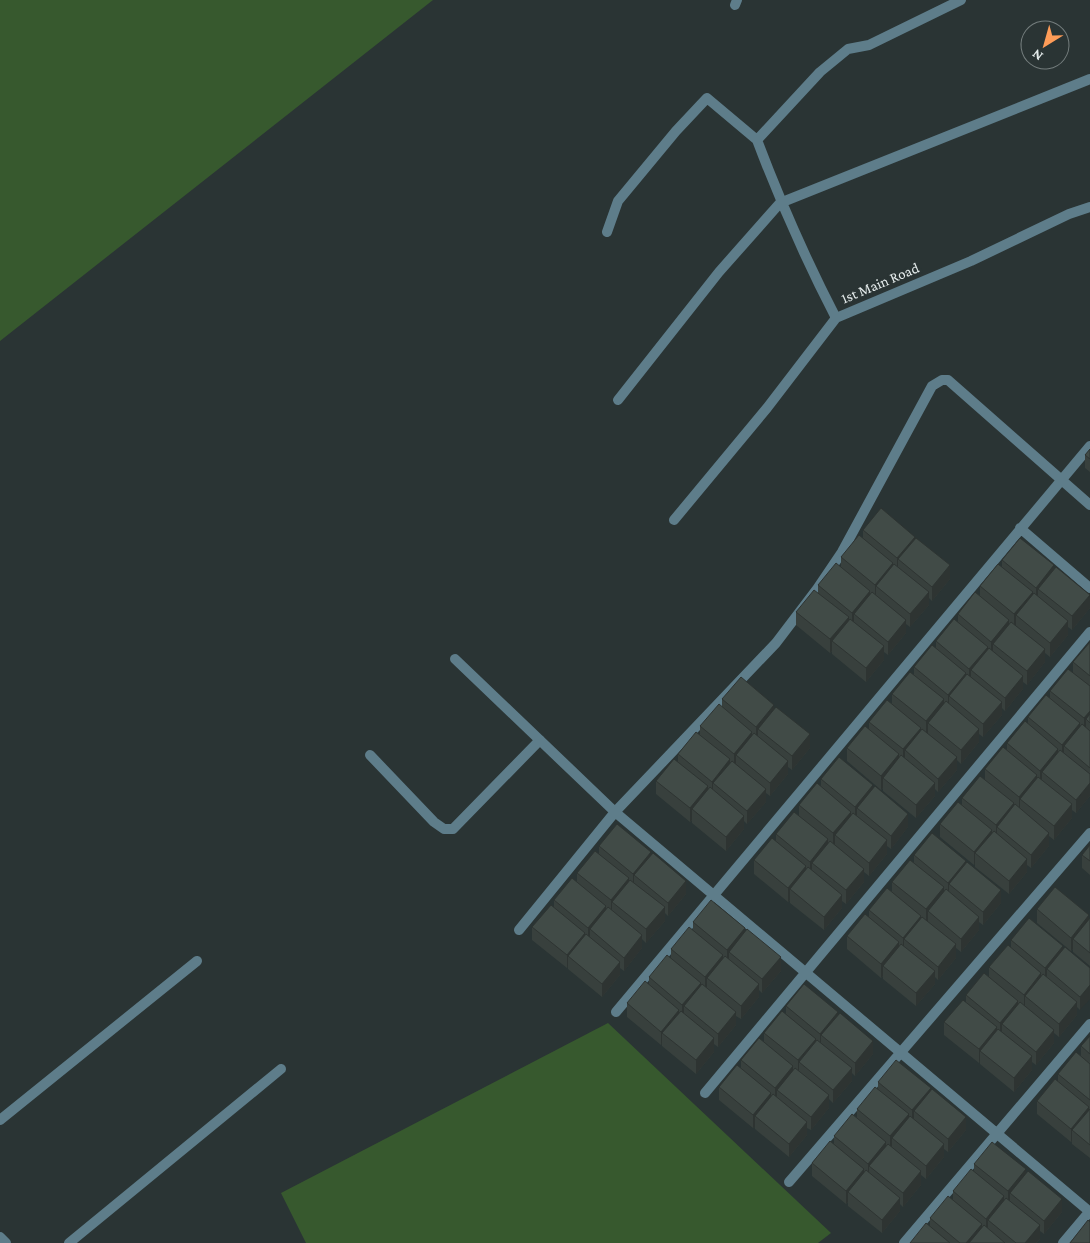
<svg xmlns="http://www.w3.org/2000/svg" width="1090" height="1243" font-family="'Crimson Pro',serif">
<rect width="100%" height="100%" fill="#2a3434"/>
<!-- green -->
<path fill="#37592e" d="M0 0H433L0 341Z
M608 1023 831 1233 818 1243H306L281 1193Z"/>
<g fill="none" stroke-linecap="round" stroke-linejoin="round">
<!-- minor -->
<path stroke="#5e7d8a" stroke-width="10" d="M735 5 737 0
M607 232 618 201 676 131 707 98 757 140
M836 318C806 260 780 201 757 140L820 72 848 49 869 45 961 0
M618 400 719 272 780 203 1090 79
M674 520 767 408 836 318 971 261 1069 214 1090 207
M1020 528 1090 588
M455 659 615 812 1090 1212
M370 755 434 822 444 829H453L540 740
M519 930 615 812 776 643 817 589 842 552 932 386 942 380H948L1090 505
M616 1012 1090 446
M705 1093 1090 632
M0 1120 197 961
M789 1182 1090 833
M0 1237 6 1243
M69 1243 281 1069
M904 1243 1090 1024
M1063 1243 1090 1211"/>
</g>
<!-- wall -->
<path fill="#38403d" d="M1090 449V472L1085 468V455Z
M863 530 915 540 950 579 932 601 929 598V605L910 627 906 624V633L888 655 884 652V660L866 682 832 654V651L830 653 796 625V612L818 593V585L841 567V557L863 538Z
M1002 560 1054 569 1090 608 1072 630 1068 627V635L1050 657 1045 653V662L1027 685 1023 682V689L1005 711 1002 708V715L983 737 979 734V742L961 764 957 760V770L938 792 935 789V796L916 818 883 791V788L881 790 847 761V748L869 729V722L892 703V694L914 675V667L936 648V641L958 622V614L980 596V586L1002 568Z
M1090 642V796L1076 813 1072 810V818L1054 840 1049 836V846L1031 868 1027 865V872L1009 894 975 867V863L974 865 940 837V824L962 805V798L985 780V769L1007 750V743L1028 724V717L1050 698V691L1073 672V662Z
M722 699 774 709 810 748 792 770 788 767V774L770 796 766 793V802L747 824 744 821V829L726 851 692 823V820L690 822 656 794V781L678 762V754L700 735V726L722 707Z
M821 779 873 788 908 827 891 849 887 846V854L869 876 864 872V882L846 904 842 901V908L824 930 790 903V900L788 902 754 874V860L776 842V834L799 816V805L821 787Z
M1090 845V875L1082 868V855Z
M599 846 651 855 686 894 668 916 665 913V921L646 943 642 939V948L624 971 620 968V975L602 997 568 969V966L567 968 532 940V927L554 908V900L577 882V873L599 854Z
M914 855 966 864 1001 903 983 925 979 922V930L961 952 956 948V958L938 980 935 977V984L916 1006 883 979V976L881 978 847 949V936L869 918V910L892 891V882L914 863Z
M1037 909 1089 919 1090 918V966L1073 952V949L1071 951 1037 923Z
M693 922 745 931 781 971 762 993 759 990V997L741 1019 736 1016V1025L718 1047 714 1044V1052L696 1074 662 1046V1043L661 1045 627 1017V1003L649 985V977L671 958V949L693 930Z
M1011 940 1063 949 1090 968 1080 1010 1077 1007V1015L1059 1037 1054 1033V1043L1036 1065 1032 1062V1070L1014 1092 980 1064V1061L979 1063 944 1035V1022L966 1003V995L989 977V967L1011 948Z
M786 1006 838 1015 873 1054 855 1076 852 1073V1081L833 1103 829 1099V1108L811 1130 807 1128V1135L789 1157 755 1129V1127L753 1128 719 1100V1087L741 1068V1060L764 1042V1033L786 1014Z
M1090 1036V1158L1072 1144V1141L1071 1142 1037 1114V1101L1058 1082V1074L1081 1056V1046Z
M878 1082 931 1091 966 1130 948 1152 944 1149V1157L926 1179 921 1175V1185L903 1207 900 1204V1211L882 1233 848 1206V1202L846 1204 812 1176V1163L834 1144V1136L857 1118V1109L878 1090Z
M974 1164 1026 1173 1062 1212 1044 1234 1040 1231V1239L1036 1243H910L930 1226V1218L953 1200V1191L974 1171Z"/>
<!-- shaded-wall -->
<path fill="#2e3432" d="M915 537V550L898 559V570L897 572V558Z
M893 563V576L876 586V596L875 598V585Z
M950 565V579L932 601V587Z
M1054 565V579L1038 589V599L1036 601V588Z
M870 591V604L854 614V624L852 626V613Z
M929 592V605L910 627V614Z
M1033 592V605L1016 615V626L1014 628V614Z
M1090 595V608L1072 630V616Z
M849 617V631L832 641V651L830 653V639Z
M906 620V633L888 655V642Z
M1009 620V634L993 644V654L991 656V642Z
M1068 621V635L1050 657V643Z
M884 646V660L866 682V668Z
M988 647V660L971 670V680L969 682V669Z
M1045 649V662L1027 685V671Z
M966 673V686L949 696V706L948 708V695Z
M1023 676V689L1005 711V698Z
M944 699V713L928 723V733L926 735V721Z
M1002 702V715L983 737V724Z
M774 705V719L758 729V739L756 740V727Z
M1090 711V723L1086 719V729L1084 731V718Z
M1080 723V736L1064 746V756L1062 758V745Z
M921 728V741L905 750V760L903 762V749Z
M979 729V742L961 764V750Z
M752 732V745L736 755V765L734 767V754Z
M810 734V748L792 770V756Z
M1058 749V762L1042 772V782L1040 784V771Z
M899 754V768L883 778V788L881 790V776Z
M957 757V770L938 792V779Z
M730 759V773L713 783V793L712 795V782Z
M788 761V774L770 796V783Z
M1037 775V789L1020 799V809L1019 811V797Z
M935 783V796L916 818V805Z
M1090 783V796L1076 813V800Z
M873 785V798L857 808V818L855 820V807Z
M708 786V799L692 809V820L690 822V808Z
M766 789V802L747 824V811Z
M1014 803V817L997 827V837L996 839V825Z
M1072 804V818L1054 840V826Z
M851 812V825L835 835V845L833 847V833Z
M908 814V827L891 849V836Z
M744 816V829L726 851V837Z
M992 830V843L975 853V863L974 865V852Z
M1049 833V846L1031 868V855Z
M828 839V853L812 863V873L810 875V862Z
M887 840V854L869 876V863Z
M651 852V865L634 875V885L633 887V874Z
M1027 859V872L1009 894V881Z
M966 861V874L949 884V894L948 896V883Z
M806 866V879L790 889V900L788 902V888Z
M864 869V882L846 904V890Z
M629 878V892L612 902V912L611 914V900Z
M686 881V894L668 916V903Z
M944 887V901L928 911V921L926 923V909Z
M1001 890V903L983 925V912Z
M842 895V908L824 930V917Z
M606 906V919L590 929V939L588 941V928Z
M665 907V921L646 943V929Z
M1089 915V929L1073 939V949L1071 951V938Z
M921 916V929L904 939V949L903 951V938Z
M979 917V930L961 952V939Z
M745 928V942L729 952V962L727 964V950Z
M585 933V946L568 956V966L567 968V955Z
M642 935V948L624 971V958Z
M899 942V956L883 966V976L881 978V964Z
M956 944V958L938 980V967Z
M1063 946V959L1047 969V979L1045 981V968Z
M723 955V968L707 978V988L705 990V977Z
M781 957V971L762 993V979Z
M620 962V975L602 997V984Z
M935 971V984L916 1006V993Z
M1041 973V986L1025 996V1006L1024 1008V995Z
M701 983V996L684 1006V1016L682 1018V1005Z
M759 984V997L741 1019V1006Z
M1090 985V999L1080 1010V997Z
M1018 1001V1014L1002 1024V1034L1000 1036V1023Z
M1077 1002V1015L1059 1037V1024Z
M679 1010V1023L662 1033V1043L661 1045V1032Z
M736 1012V1025L718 1047V1034Z
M838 1012V1025L821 1035V1045L820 1047V1034Z
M997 1027V1041L980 1051V1061L979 1063V1049Z
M1054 1030V1043L1036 1065V1052Z
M714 1038V1052L696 1074V1060Z
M816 1039V1052L799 1062V1072L798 1074V1060Z
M873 1041V1054L855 1076V1063Z
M1032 1056V1070L1014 1092V1078Z
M793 1066V1080L777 1090V1100L775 1102V1088Z
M852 1068V1081L833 1103V1090Z
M931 1088V1101L914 1111V1121L912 1123V1110Z
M771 1093V1106L755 1116V1127L753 1128V1115Z
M829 1095V1108L811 1130V1117Z
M1089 1107V1120L1072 1130V1141L1071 1142V1129Z
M909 1114V1128L892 1138V1148L890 1150V1136Z
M966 1117V1130L948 1152V1139Z
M807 1122V1135L789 1157V1144Z
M886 1142V1156L869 1166V1176L868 1178V1164Z
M944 1144V1157L926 1179V1166Z
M864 1169V1182L848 1192V1202L846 1204V1191Z
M1026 1169V1183L1010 1193V1203L1008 1205V1191Z
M921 1171V1185L903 1207V1193Z
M1004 1196V1210L988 1220V1230L986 1232V1219Z
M900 1198V1211L882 1233V1220Z
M1062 1199V1212L1044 1234V1221Z
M982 1224V1237L977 1243H966Z
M1040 1225V1239L1036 1243H1025Z"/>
<!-- building -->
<path fill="#414b47" stroke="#2e3432" d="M1090 449V459L1085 455Z
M881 508 915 537 897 558 863 530Z
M859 535 893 563 875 585 841 557Z
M916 538 950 565 932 587 898 559Z
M1020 538 1054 565 1036 588 1002 560Z
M836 563 870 591 852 613 818 585Z
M894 564 929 592 910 614 876 586Z
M998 564 1033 592 1014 614 980 586Z
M1056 567 1090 595 1072 616 1038 589Z
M814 590 849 617 830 639 796 612Z
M872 592 906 620 888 642 854 614Z
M975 592 1009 620 991 642 958 614Z
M1034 593 1068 621 1050 643 1016 615Z
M850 619 884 646 866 668 832 641Z
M954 619 988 647 969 669 936 641Z
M1011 622 1045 649 1027 671 993 644Z
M1090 642V676L1073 662Z
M932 645 966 673 948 695 914 667Z
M989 648 1023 676 1005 698 971 670Z
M1068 669 1090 686V711L1084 718 1050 691Z
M910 672 944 699 926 721 892 694Z
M967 674 1002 702 983 724 949 696Z
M741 677 774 705 756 727 722 699Z
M1046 695 1080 723 1062 745 1028 717Z
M887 700 921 728 903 749 869 722Z
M946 701 979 729 961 750 928 723Z
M719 704 752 732 734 754 700 726Z
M776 707 810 734 792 756 758 729Z
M1090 714V723L1086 719Z
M1025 721 1058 749 1040 771 1007 743Z
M1082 724 1090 731V768L1064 746Z
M865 726 899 754 881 776 847 748Z
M922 729 957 757 938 779 905 750Z
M696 732 730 759 712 782 678 754Z
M754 733 788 761 770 783 736 755Z
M1003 747 1037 775 1019 797 985 769Z
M1060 750 1090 774V783L1076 800 1042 772Z
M901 755 935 783 916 805 883 778Z
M839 757 873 785 855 807 821 779Z
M674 759 708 786 690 808 656 781Z
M732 761 766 789 747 811 713 783Z
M980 776 1014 803 996 825 962 798Z
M1038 777 1072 804 1054 826 1020 799Z
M817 783 851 812 833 833 799 805Z
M875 786 908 814 891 836 857 808Z
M710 787 744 816 726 837 692 809Z
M958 802 992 830 974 852 940 824Z
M1015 804 1049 833 1031 855 997 827Z
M794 812 828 839 810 862 776 834Z
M853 813 887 840 869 863 835 835Z
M617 824 651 852 633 874 599 846Z
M994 831 1027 859 1009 881 975 853Z
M932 833 966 861 948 883 914 855Z
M772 838 806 866 788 888 754 860Z
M830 841 864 869 846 890 812 863Z
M1090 845V861L1082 855Z
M595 851 629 878 611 900 577 873Z
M653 853 686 881 668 903 634 875Z
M910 860 944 887 926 909 892 882Z
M967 862 1001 890 983 912 949 884Z
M808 867 842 895 824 917 790 889Z
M572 878 606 906 588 928 554 900Z
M630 880 665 907 646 929 612 902Z
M1055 887 1089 915 1071 938 1037 909Z
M887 888 921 916 903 938 869 910Z
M946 889 979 917 961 939 928 911Z
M711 900 745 928 727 950 693 922Z
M551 905 585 933 567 955 532 927Z
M608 907 642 935 624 958 590 929Z
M865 914 899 942 881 964 847 936Z
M922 917 956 944 938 967 904 939Z
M1029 918 1063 946 1045 968 1011 940Z
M1090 918V953L1073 939Z
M689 927 723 955 705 977 671 949Z
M747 929 781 957 762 979 729 952Z
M586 934 620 962 602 984 568 956Z
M901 944 935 971 916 993 883 966Z
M1008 945 1041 973 1024 995 989 967Z
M1065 947 1090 968V985L1080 997 1047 969Z
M667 955 701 983 682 1005 649 977Z
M725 956 759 984 741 1006 707 978Z
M984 973 1018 1001 1000 1023 966 995Z
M1043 974 1077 1002 1059 1024 1025 996Z
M645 981 679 1010 661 1032 627 1003Z
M702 984 736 1012 718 1034 684 1006Z
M804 984 838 1012 820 1034 786 1006Z
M963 1000 997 1027 979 1049 944 1022Z
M1020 1002 1054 1030 1036 1052 1002 1024Z
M681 1011 714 1038 696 1060 662 1033Z
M782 1011 816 1039 798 1060 764 1033Z
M840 1013 873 1041 855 1063 821 1035Z
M998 1029 1032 1056 1014 1078 980 1051Z
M1090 1036V1054L1081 1046Z
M759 1038 793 1066 775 1088 741 1060Z
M817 1040 852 1068 833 1090 799 1062Z
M1076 1052 1090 1064V1100L1058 1074Z
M896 1060 931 1088 912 1110 878 1082Z
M737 1065 771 1093 753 1115 719 1087Z
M795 1068 829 1095 811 1117 777 1090Z
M1055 1079 1089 1107 1071 1129 1037 1101Z
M875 1087 909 1114 890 1136 857 1109Z
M932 1089 966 1117 948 1139 914 1111Z
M773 1094 807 1122 789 1144 755 1116Z
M1090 1109V1145L1072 1130Z
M852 1114 886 1142 868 1164 834 1136Z
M910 1116 944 1144 926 1166 892 1138Z
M830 1141 864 1169 846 1191 812 1163Z
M992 1142 1026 1169 1008 1191 974 1164Z
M888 1144 921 1171 903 1193 869 1166Z
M971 1169 1004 1196 986 1219 953 1191Z
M866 1170 900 1198 882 1220 848 1192Z
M1028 1171 1062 1199 1044 1221 1010 1193Z
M948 1196 982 1224 966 1243H960L930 1218Z
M1006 1198 1040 1225 1025 1243H1016L988 1220Z
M1088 1220 1090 1222V1243H1070Z
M926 1223 950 1243H910Z
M984 1225 1005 1243H969Z"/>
<g text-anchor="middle" stroke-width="5" stroke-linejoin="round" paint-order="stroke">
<!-- street labels -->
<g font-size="15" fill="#e4ebeb" stroke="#2a3434">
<text transform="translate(880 283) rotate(-23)" y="5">1st Main Road</text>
</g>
</g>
<!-- north arrow -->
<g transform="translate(1045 45) rotate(217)"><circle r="24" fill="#2a3434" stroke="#747d7d"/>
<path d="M0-4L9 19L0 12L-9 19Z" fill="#fe9c58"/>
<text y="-8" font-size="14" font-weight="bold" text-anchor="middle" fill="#e4ebeb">N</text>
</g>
</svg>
